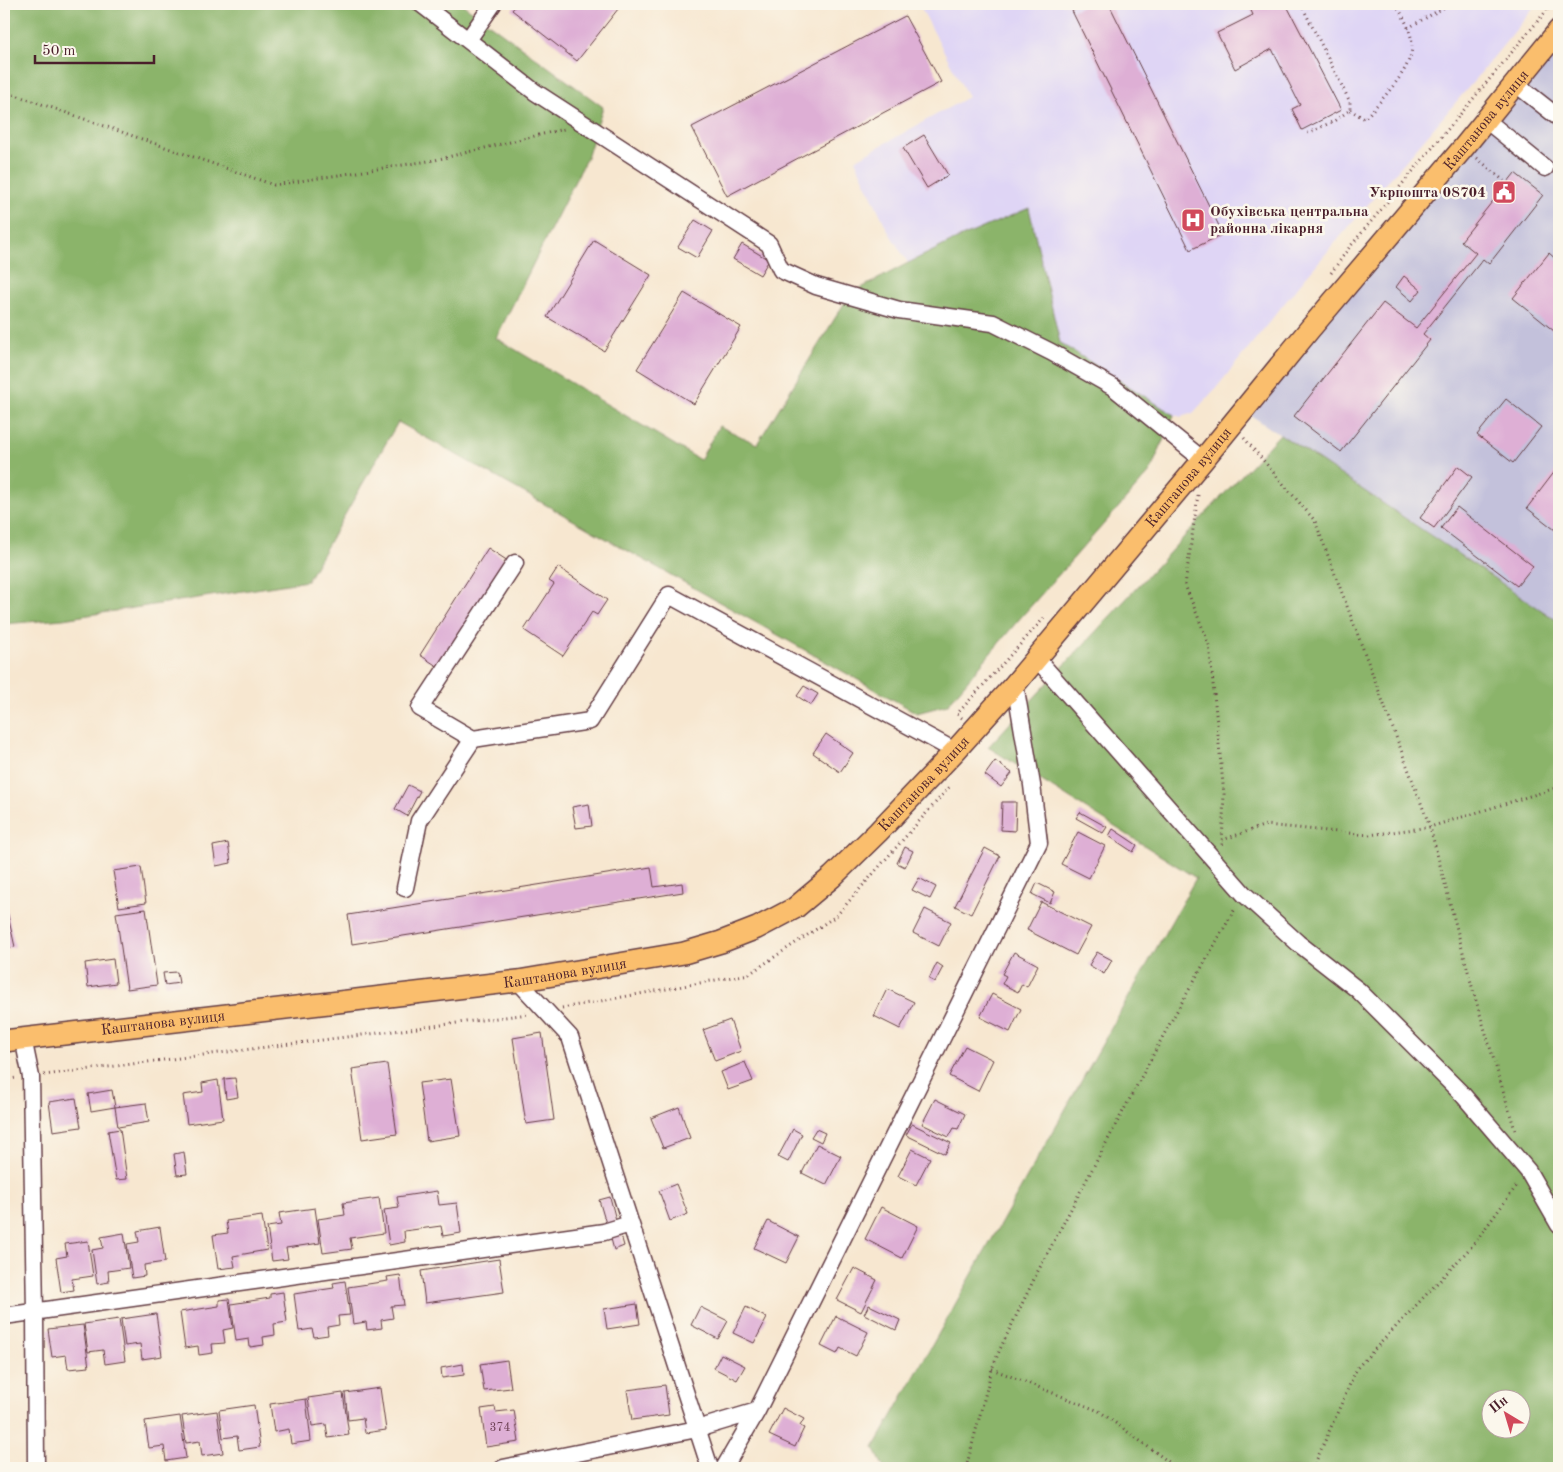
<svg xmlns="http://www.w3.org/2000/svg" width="1563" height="1472" font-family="'Old Standard TT',serif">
<rect width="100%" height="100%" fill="#fbf7ec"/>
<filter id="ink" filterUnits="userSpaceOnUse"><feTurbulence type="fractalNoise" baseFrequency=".02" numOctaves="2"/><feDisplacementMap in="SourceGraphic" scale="10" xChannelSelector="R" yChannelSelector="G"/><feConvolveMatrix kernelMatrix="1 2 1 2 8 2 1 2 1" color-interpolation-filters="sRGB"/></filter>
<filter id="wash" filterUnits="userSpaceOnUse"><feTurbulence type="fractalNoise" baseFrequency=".0096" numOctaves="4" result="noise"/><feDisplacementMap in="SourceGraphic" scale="20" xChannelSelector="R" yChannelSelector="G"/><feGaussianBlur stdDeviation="1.12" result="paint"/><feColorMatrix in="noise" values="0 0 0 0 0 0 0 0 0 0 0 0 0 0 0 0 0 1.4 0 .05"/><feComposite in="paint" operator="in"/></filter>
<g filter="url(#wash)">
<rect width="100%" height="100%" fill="#f7e7d0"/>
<!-- built -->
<path fill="#dfd5f5" d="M919 4H1537L1474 81 1304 279 1217 387 1193 413 1182 417 1174 415 1060 343 1029 208 957 239 908 263 888 231 855 160 968 97Z"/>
<!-- industrial -->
<path fill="#c3c1db" d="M1559 30V622L1243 410Z"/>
<!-- forest -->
<path fill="#8bb46b" stroke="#6a6a4b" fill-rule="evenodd" d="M4 4H462L603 107 588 155 496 338 700 460 719 426 757 444 850 294 908 263 957 239 1029 208 1060 343 1174 415 1150 472 1015 624 947 705 917 713 398 422 307 581 63 619 4 624Z
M1280 434 1559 622V1468H884L874 1448 1196 878 988 747ZM1490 1400H1520V1430H1490Z"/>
<g id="blocks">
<!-- building -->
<path fill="#deafd5" d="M517 4H622L577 61 512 10Z
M1086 4H1109L1223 234 1190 250 1072 11Z
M1248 4H1286L1341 110 1302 130 1292 109 1300 105 1272 49 1235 69 1217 33 1253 15Z
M905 16 941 82 727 196 692 127Z
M924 135 948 175 927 188 903 148Z
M1515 173 1543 195 1489 264 1483 259 1423 334 1430 340 1341 452 1294 416 1383 303 1416 328 1476 253 1461 241Z
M695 220 713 231 697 258 678 247Z
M594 240 651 275 604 351 547 317Z
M742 244 769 260 760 275 733 259Z
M1549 253 1559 262V335L1513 298Z
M1404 276 1421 290 1412 301 1396 287Z
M684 293 741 327 694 404 637 369Z
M1506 399 1541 427 1513 463 1477 435Z
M1458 466 1472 477 1434 528 1420 518Z
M1559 466V533L1527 508Z
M1457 507 1533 566 1517 586 1441 528Z
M488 548 508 561 440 668 420 655Z
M558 567 607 600 597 615 592 612 563 656 524 630 554 584 549 581Z
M804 686 818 694 811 705 797 696Z
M826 734 853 753 840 772 813 753Z
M995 761 1012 773 1001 787 985 775Z
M408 785 420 791 407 816 395 809Z
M1002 802H1016L1015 831 1001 830Z
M589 804 592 826 576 828 572 807Z
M1080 812 1107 827 1103 833 1076 818Z
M1113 829 1137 845 1133 852 1109 836Z
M1078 832 1105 846 1089 878 1061 864Z
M228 843 231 863 216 866 213 846Z
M905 847 913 851 905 867 897 863Z
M985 848 1000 856 971 914 955 906Z
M141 867 146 903 119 907 113 871Z
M651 867 654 887 682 883 683 892 352 944 348 915Z
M919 878 936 887 930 899 912 890Z
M1037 883 1055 892 1050 903 1032 894Z
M4 898 15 947 4 949Z
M1041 902 1091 927 1076 955 1027 930Z
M146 909 157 985 127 989 116 913Z
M925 909 951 922 939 946 913 933Z
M1014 952 1038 965 1027 987 1022 984 1018 992 1002 984 1006 976 1002 974Z
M1097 952 1112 960 1104 974 1089 965Z
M113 959 116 983 88 987 85 963Z
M937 963 943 967 935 982 929 979Z
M177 972 179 983 165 985 163 973Z
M887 989 914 1002 900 1029 874 1016Z
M992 994 1021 1009 1010 1032 980 1017Z
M730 1020 741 1051 715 1061 703 1030Z
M542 1033 554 1120 526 1124 513 1038Z
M965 1046 993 1060 978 1091 949 1076Z
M745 1062 753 1081 728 1090 721 1072Z
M387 1064 397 1134 362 1139 352 1069Z
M235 1078 238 1097 226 1099 224 1079Z
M451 1079 460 1136 427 1141 419 1083Z
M218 1080 223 1119 187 1124 183 1095 203 1092 202 1083Z
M112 1090 115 1107 146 1103 149 1122 118 1127 115 1107 91 1111 88 1094Z
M76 1098 81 1127 53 1131 49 1102Z
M935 1099 965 1114 958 1129 954 1128 949 1137 922 1124Z
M679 1107 690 1138 663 1148 651 1118Z
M912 1124 951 1143 945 1154 906 1135Z
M120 1129 127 1179 116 1180 108 1131Z
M793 1129 802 1134 788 1162 778 1157Z
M816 1129 825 1133 821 1142 811 1137Z
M817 1144 841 1156 826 1185 802 1173Z
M912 1149 930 1158 916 1185 898 1176Z
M184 1152 187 1174 177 1175 174 1154Z
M676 1184 688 1214 670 1221 659 1191Z
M437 1191 439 1205 457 1203 461 1233 443 1236 441 1226 404 1231 405 1242 389 1245 384 1210 399 1208 397 1197Z
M610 1197 617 1224 607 1227 599 1200Z
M379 1198 384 1233 350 1238 352 1249 323 1253 318 1219 345 1215 343 1203Z
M881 1207 918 1226 902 1258 865 1239Z
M315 1208 320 1243 286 1248 288 1259 272 1261 267 1227 281 1225 279 1213Z
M262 1216 267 1250 233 1256 235 1267 218 1269 213 1235 228 1233 226 1221Z
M768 1221 799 1237 786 1263 754 1248Z
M160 1227 165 1262 144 1265 145 1276 132 1278 127 1244 139 1242 137 1231Z
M620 1232 624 1246 614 1250 610 1235Z
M124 1233 129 1268 108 1271 109 1282 97 1284 92 1250 103 1248 101 1237Z
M88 1241 93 1276 72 1279 74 1290 61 1292 56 1258 67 1256 65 1244Z
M499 1259 504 1292 425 1303 421 1271Z
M854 1268 877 1280 861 1312 837 1300Z
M400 1275 404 1305 391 1306 393 1318 381 1320 382 1328 367 1330 366 1322 353 1324 348 1287 388 1281 387 1277Z
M345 1281 350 1315 338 1316 339 1325 327 1327 328 1335 314 1337 312 1329 299 1331 294 1294 334 1288 333 1283Z
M283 1292 287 1322 274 1324 275 1335 263 1337 264 1345 250 1347 249 1339 236 1341 231 1304 270 1298V1294Z
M229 1299 233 1328 223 1330 225 1343 212 1344 213 1353 199 1355 198 1346 185 1348 180 1312 219 1306V1300Z
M637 1304 640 1324 607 1329 604 1309Z
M869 1305 900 1320 896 1330 864 1314Z
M700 1307 728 1321 718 1339 691 1325Z
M746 1307 767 1318 754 1343 733 1333Z
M156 1314 162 1356 142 1359 140 1344 125 1346 121 1319Z
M836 1316 868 1332 856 1356 840 1348 837 1354 821 1346Z
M119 1319 125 1361 105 1364 103 1350 88 1352 84 1324Z
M83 1325 89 1367 68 1369 66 1355 52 1357 48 1329Z
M4 1340H5L7 1358H4Z
M721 1354 745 1366 737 1380 714 1368Z
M507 1360 511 1388 484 1391 480 1364Z
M463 1364 464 1375 442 1378 441 1368Z
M665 1385 669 1415 632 1420 627 1390Z
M380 1388 386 1430 365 1433 363 1418 348 1420 345 1393Z
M343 1393 349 1435 328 1438 326 1424 312 1426 308 1398Z
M306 1399 311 1441 291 1444 289 1429 274 1432 270 1404Z
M254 1405 260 1447 239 1450 237 1436 223 1438 219 1410Z
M495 1407 496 1412 514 1410 519 1442 486 1447 481 1409Z
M783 1408 804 1419 800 1426 804 1428 795 1447 769 1435Z
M217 1411 223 1453 202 1456 200 1441 186 1443 182 1416Z
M180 1416 186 1458 166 1461 164 1446 149 1448 145 1421Z"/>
</g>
</g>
<g filter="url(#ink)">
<use href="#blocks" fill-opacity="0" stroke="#643d44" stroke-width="1"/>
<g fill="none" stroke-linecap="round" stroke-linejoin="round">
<!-- minor casing -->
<g stroke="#643d44" stroke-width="19">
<path id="minor" d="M421 4 535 92 769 244 781 270 816 286 899 310 993 323 1051 352 1113 387 1203 460
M468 40 493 4
M1516 84 1559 118
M1486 120 1545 168
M515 563 420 708 473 739 590 721 669 595 955 751
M1037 659 1244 894 1298 943 1358 990 1463 1095 1528 1171 1559 1225
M405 888 419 821 473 739
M518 981 570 1037 710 1468
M23 1038 31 1077 35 1312 36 1468
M4 1316 604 1232 630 1224
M503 1468 697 1429 757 1411
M724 1468 757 1411 1039 843 1032 785 1015 684"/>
</g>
<!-- major casing -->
<g stroke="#643d44" stroke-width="24">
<g id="major">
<path id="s1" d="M4 1041 518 981 684 953 721 942 757 928 795 908 832 877 878 832 955 751 1015 684 1203 460 1309 330 1464 147 1559 30"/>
</g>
</g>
<!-- path -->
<path stroke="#643d44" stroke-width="3" stroke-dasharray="1 4" stroke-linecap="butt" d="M1301 4 1350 102V110L1334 121 1308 133
M1408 28 1450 4
M4 91 274 185 435 160 564 129
M1350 110 1365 119C1381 99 1413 70 1412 44 1411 30 1403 16 1396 4
M1477 158 1504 181
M1331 273 1349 248 1552 4
M1244 438 1315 521 1430 827 1474 994 1515 1130
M1198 495 1185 585 1209 644 1224 794 1222 845
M962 718 957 714 1045 617
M1222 840 1266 825 1369 835 1430 827 1559 787
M562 1008 749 974 836 916 951 785
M44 1075 529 1014
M4 1080 16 1078
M992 1369 1099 1411 1177 1468
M966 1468 992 1369 1000 1349 1038 1271 1169 1025 1236 907
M1313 1468 1357 1368 1473 1245 1518 1184"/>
<!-- minor -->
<use href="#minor" stroke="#fff" stroke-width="16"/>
<!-- major -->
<use href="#major" stroke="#fabe6d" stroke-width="21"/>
</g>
</g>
<!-- icons -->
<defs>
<g id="civic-square" transform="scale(1.25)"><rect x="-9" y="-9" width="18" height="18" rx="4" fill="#d1495b" stroke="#fbf7ec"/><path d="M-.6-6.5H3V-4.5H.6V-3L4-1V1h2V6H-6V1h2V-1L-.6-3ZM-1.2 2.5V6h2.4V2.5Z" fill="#fff"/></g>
<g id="hospital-square" transform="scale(1.25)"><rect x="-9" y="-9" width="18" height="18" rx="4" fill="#d1495b" stroke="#fbf7ec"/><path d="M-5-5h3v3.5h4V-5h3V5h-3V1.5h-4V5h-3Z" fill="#fff"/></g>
</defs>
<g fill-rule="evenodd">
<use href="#civic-square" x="1504" y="192"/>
<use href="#hospital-square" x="1193" y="220"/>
</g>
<g text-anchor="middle" stroke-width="5" stroke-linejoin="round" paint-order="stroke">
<!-- number labels -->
<g font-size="12" fill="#6f4356">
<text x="500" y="1431">374</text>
</g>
<!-- street labels -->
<g font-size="15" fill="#4a1f2b" stroke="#fbf7ec">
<text dy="5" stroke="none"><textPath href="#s1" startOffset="1855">Каштанова вулиця</textPath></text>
<text dy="5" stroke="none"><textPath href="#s1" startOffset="1390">Каштанова вулиця</textPath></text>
<text dy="5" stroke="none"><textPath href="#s1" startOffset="985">Каштанова вулиця</textPath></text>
<text dy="5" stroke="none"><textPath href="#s1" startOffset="565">Каштанова вулиця</textPath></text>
<text dy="5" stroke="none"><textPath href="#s1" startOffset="160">Каштанова вулиця</textPath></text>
</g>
<!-- poi labels -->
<g font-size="15" font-weight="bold" fill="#4a1f2b" stroke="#fbf7ec" text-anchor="end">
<text x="1486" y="197">Укрпошта 08704</text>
<text x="1210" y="216" text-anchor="start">Обухівська центральна<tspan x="1210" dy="17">районна лікарня</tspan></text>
</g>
</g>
<!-- margin -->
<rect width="1563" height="1472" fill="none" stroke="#fbf7ec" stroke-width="20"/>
<!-- north arrow -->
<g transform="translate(1506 1414) rotate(322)"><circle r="24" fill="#fbf7ec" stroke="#b4a19f"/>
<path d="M0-4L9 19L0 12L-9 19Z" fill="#d1495b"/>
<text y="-8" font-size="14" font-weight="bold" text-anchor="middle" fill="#4a1f2b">Пн</text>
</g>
<!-- scale -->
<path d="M35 55v8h119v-8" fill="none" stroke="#4a1f2b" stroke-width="2.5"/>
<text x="42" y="55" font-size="15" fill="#4a1f2b" stroke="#fbf7ec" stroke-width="4" paint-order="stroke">50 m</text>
</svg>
